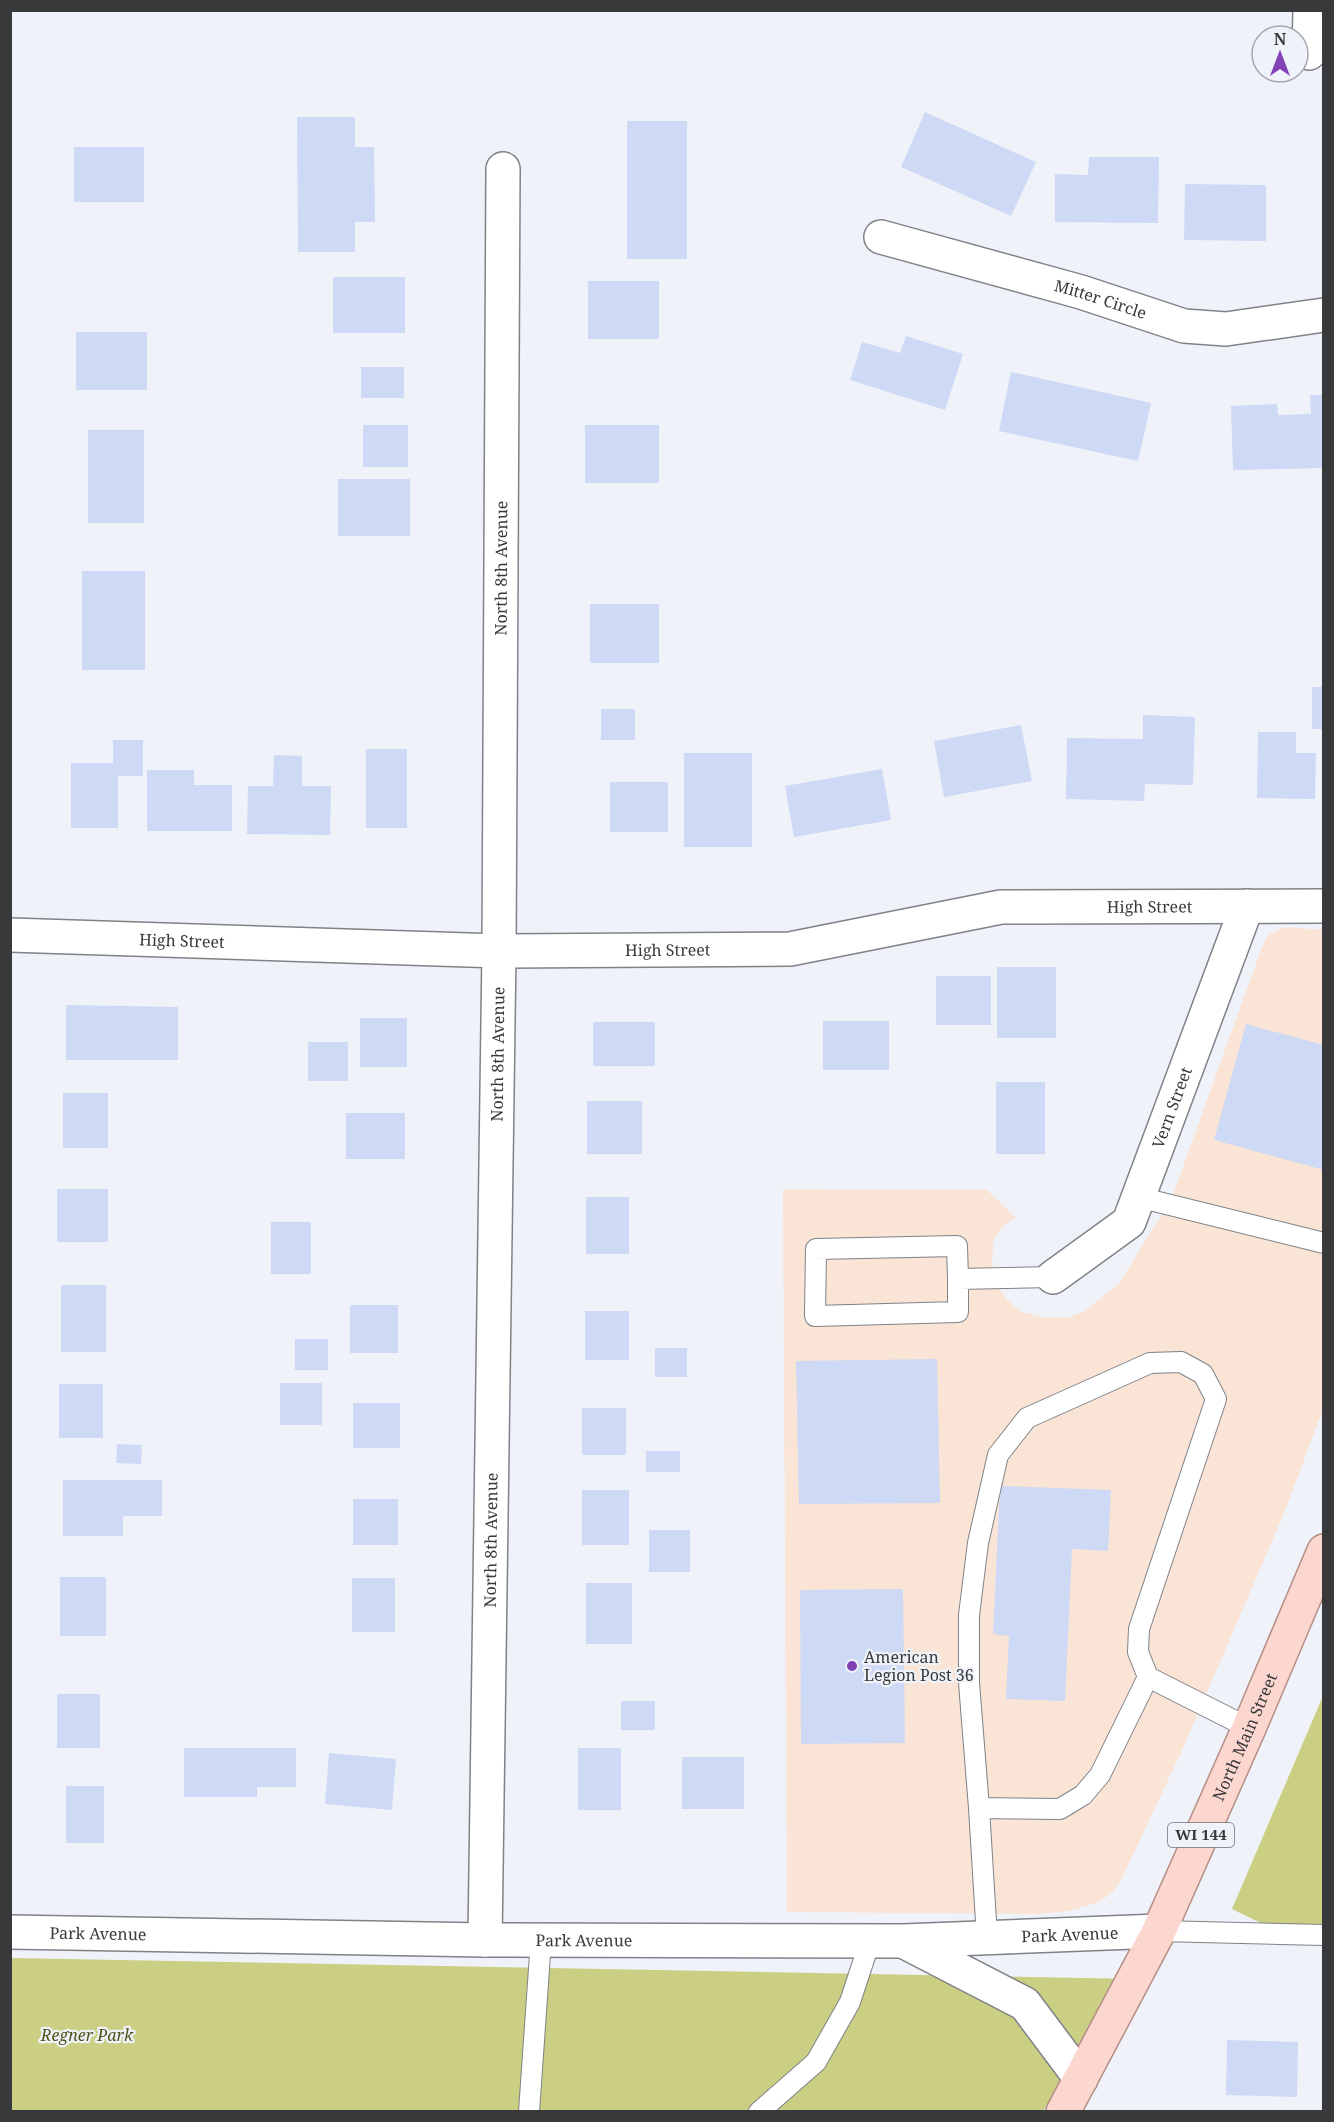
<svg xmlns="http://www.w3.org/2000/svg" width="1334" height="2122" font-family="'Noto Serif',serif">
<rect width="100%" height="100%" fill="#eff2f9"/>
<!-- commercial -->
<path fill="#f9e4d6" d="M1288 927 1323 930V1409L1285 1511 1184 1746 1122 1878 1113 1892 1099 1902 1069 1911 1040 1914 787 1912 783 1189 987 1190 1015 1217 1003 1227 994 1239 992 1257 994 1273 999 1288 1008 1301 1022 1312 1042 1317H1069L1085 1311 1119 1283 1171 1200 1262 947 1268 936 1277 930Z"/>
<!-- green -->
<path fill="#cbcf83" d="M1323 1696V1925L1263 1924 1232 1909Z
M11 1958 1137 1979 1043 2111 11 2112Z"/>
<!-- building -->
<path fill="#ced9f5" d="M925 112 1036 162 1011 216 901 167Z
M297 117H355V147H374L375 222H355V252H298Z
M627 121H687V259H627Z
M74 147H144V202H74Z
M1089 157H1159L1158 223 1055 222V174L1088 175Z
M1185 184 1266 185V241L1184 240Z
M333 277H405V333H333Z
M588 281H659V339H588Z
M76 332H147V390H76Z
M906 336 963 354 945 410 850 380 862 342 900 353Z
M361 367H404V398H361Z
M1011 372 1151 403 1138 461 999 431Z
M1310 395H1324V468L1233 470 1231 406 1277 404 1278 415 1311 414Z
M363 425H408V467H363Z
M585 425H659V483H585Z
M88 430H144V523H88Z
M338 479H410V536H338Z
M82 571H145V670H82Z
M590 604H659V663H590Z
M1312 687H1324V729H1312Z
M601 709H635V740H601Z
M1143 715 1195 717 1193 785 1145 784 1144 801 1066 799 1067 738 1143 739Z
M1021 725 1032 781 944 797 934 741Z
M1258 732H1296V753H1316L1315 799 1257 798Z
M113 740H143V776H118V828H71V763H113Z
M366 749H407V828H366Z
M684 753H752V847H684Z
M274 755 302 756V786H331L330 835 247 834 248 786H273Z
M882 769 891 820 794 837 785 786Z
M147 770H194V785H232V831H147Z
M610 782H668V832H610Z
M997 967H1056V1038H997Z
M936 976H991V1025H936Z
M66 1005 178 1007V1060H66Z
M360 1018H407V1067H360Z
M823 1021H889V1070H823Z
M593 1022H655V1066H593Z
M1246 1024 1324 1045V1170L1214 1140Z
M308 1042H348V1081H308Z
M996 1082H1045V1154H996Z
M63 1093H108V1148H63Z
M587 1101H642V1154H587Z
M346 1113H405V1159H346Z
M57 1189H108V1242H57Z
M586 1197H629V1254H586Z
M271 1222H311V1274H271Z
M61 1285H106V1352H61Z
M350 1305H398V1353H350Z
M585 1311H629V1360H585Z
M295 1339H328V1370H295Z
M655 1348H687V1377H655Z
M937 1359 940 1503 799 1504 796 1361Z
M280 1383H322V1425H280Z
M59 1384H103V1438H59Z
M353 1403H400V1448H353Z
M582 1408H626V1455H582Z
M117 1444 142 1445 141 1464 116 1463Z
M646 1451H680V1472H646Z
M63 1480H162V1516H123V1536H63Z
M1000 1486 1111 1490 1108 1551 1072 1549 1065 1701 1006 1699 1009 1636 993 1634Z
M582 1490H629V1545H582Z
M353 1499H398V1545H353Z
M649 1530H690V1572H649Z
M60 1577H106V1636H60Z
M352 1578H395V1632H352Z
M586 1583H632V1644H586Z
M903 1589 905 1743 801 1744 800 1590Z
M57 1694H100V1748H57Z
M621 1701H655V1730H621Z
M184 1748H296V1787H257V1797H184Z
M578 1748H621V1810H578Z
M329 1753 396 1759 392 1810 325 1804Z
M682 1757H744V1809H682Z
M66 1786H104V1843H66Z
M1227 2040 1298 2042 1297 2097 1226 2095Z"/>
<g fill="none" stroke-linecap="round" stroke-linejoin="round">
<!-- lane casing -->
<g stroke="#7f8287" stroke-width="22">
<path id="lane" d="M1138 1197 1324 1243
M958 1279 957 1246 816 1249 815 1316 958 1312V1279L1053 1277
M979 1808 1060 1809 1083 1795 1100 1775 1148 1677
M1159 1931 1324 1935
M987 1938 979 1808 969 1683V1615L978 1543 998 1455 1027 1418 1150 1363 1181 1362 1203 1374 1216 1399 1139 1629 1138 1652 1148 1677 1249 1728
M529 2112 541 1940
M759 2112 816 2062 850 2002 870 1941"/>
</g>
<!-- street casing -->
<g stroke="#7f8287" stroke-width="36">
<g id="street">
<path d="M1309 53 1310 10"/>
<path id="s1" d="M881 237 1081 292 1184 326 1226 329 1324 315"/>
<path id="s2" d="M10 935 499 951 790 949 1001 907 1324 906"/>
<path id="s3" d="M1053 1277 1129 1222 1247 906"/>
<path id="s4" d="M485 1940 499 951 503 169"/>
</g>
</g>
<!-- secondary casing -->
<g stroke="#7f8287" stroke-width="36">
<g id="secondary">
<path id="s5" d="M10 1932 485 1940 903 1941 1159 1931"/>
<path d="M905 1942 1025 2004 1081 2079"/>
</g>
</g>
<!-- primary casing -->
<g stroke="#b58e86" stroke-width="36">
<g id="primary">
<path id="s6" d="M1063 2112 1159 1931 1249 1728 1324 1551"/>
</g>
</g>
<!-- lane -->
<use href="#lane" stroke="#fff" stroke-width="20"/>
<!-- street -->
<use href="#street" stroke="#fff" stroke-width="33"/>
<!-- secondary -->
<use href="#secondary" stroke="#fff" stroke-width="33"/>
<!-- primary -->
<use href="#primary" stroke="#fbd7cf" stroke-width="33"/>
</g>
<!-- markers -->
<circle fill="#8341b6" stroke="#eff2f9" stroke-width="2" cx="852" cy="1666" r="6"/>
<g text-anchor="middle" stroke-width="4.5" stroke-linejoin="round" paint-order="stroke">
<!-- shield labels -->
<rect fill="#eff2f9" stroke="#6f7074" stroke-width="1.5" x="1168" y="1823" width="66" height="24" rx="4.5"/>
<g font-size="15" font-weight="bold" fill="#38393b">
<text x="1201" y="1840">WI 144</text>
</g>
<!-- street labels -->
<g font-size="16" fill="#38393b" stroke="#eff2f9">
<text dy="6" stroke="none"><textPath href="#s1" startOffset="228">Mitter Circle</textPath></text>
<text dy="6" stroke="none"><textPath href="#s4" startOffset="1372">North 8th Avenue</textPath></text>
<text dy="6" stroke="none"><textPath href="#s2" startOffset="1144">High Street</textPath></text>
<text dy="6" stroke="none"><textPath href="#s2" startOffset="172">High Street</textPath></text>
<text dy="6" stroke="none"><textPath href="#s2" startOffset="658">High Street</textPath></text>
<text dy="6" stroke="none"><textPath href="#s4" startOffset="886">North 8th Avenue</textPath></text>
<text dy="6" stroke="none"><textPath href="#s3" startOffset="216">Vern Street</textPath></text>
<text dy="6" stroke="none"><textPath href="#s4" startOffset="400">North 8th Avenue</textPath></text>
<text dy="6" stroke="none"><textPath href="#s6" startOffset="417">North Main Street</textPath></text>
<text dy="6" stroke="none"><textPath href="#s5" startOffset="88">Park Avenue</textPath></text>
<text dy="6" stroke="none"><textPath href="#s5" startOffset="1060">Park Avenue</textPath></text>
<text dy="6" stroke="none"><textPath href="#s5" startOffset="574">Park Avenue</textPath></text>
</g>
<!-- poi labels -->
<g font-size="16" fill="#38393b" stroke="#eff2f9" text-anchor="start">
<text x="864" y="1663">American<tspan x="864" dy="18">Legion Post 36</tspan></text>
</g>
<!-- park labels -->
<g font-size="16" font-style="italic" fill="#505219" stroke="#eff2f9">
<text x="87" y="2041">Regner Park</text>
</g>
</g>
<!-- border -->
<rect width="1334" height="2122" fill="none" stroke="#38393b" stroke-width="24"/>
<!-- north arrow -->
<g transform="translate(1280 54)"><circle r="28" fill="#eff2f9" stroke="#a6a8ad" stroke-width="1.5"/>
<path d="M0-4.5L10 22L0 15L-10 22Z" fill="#8341b6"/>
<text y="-9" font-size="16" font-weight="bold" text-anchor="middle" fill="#38393b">N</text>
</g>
</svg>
